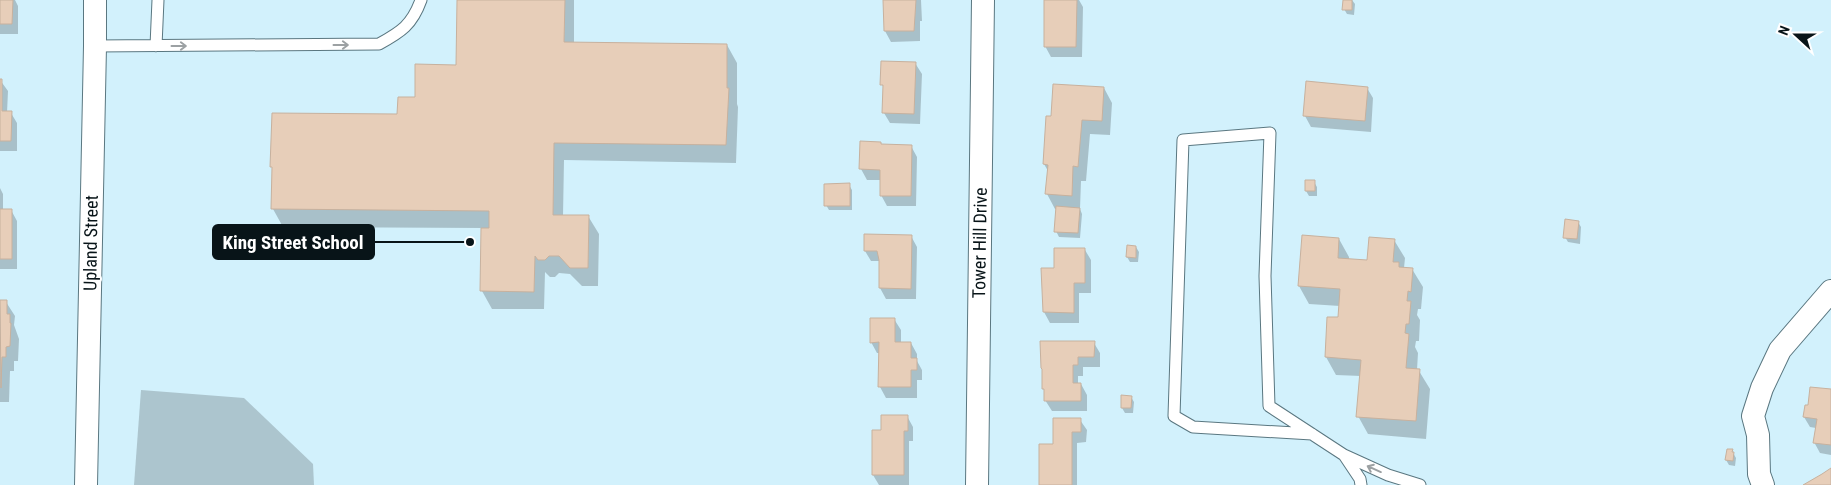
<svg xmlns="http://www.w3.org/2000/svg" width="1831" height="485" font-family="'Roboto Condensed',sans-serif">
<rect width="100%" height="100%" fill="#d2f1fc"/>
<!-- green -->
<path fill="#acc5ce" d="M141 390 244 398 313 464 314 485H134Z"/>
<!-- shadow -->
<path fill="#0003" d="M0 0H15L18 6V34H0Z
M458 0H574V44L727 45 737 63V104L738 107 736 163 564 160 563 216H588L599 234 598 286H582L570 274 559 273 555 277H550L545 272 544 309H492L482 291 483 228 283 227 273 209V170L272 167 398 116 416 98 458 66Z
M885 0H921L922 21H920V41L891 42 885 31Z
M1045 0H1079L1083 7 1082 57H1051L1045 46Z
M1344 0H1352L1355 4 1354 15 1347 14 1344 9Z
M915 63 922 74 920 124 890 123 884 113V89L882 84Z
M0 80 8 91 7 113H11L17 123V151H0Z
M1307 83 1367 88 1373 98 1371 132 1311 127 1305 116Z
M1104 88 1112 103 1110 135 1090 134 1086 181H1081L1080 209 1082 214 1080 238 1059 237 1056 231 1058 209H1055L1047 194 1048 171 1044 164 1052 117Z
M881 143 882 146H911L917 157 916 206H887L881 195V180H867L861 169Z
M1314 182 1317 187V196H1309L1306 191Z
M849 185 852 190V210H829L826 205Z
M0 188 3 194V210H11L17 221V269H0Z
M1578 222 1581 227 1580 244 1568 242 1565 237Z
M911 236 917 247 916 299H886L880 288V261H871L865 251Z
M1303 237 1339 239 1349 257V260L1368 261 1394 240 1405 258 1404 268 1412 269 1423 287 1421 309H1418L1417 315 1420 320 1419 341H1416L1415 347 1418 353 1417 370 1419 371 1430 389 1426 439 1368 434 1358 416 1361 376 1336 375 1326 357 1339 319 1340 306 1309 304 1299 286Z
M1136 247 1139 252 1138 262H1130L1127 257Z
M1085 250 1091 260V293H1079V323H1050L1044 312 1042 269H1055Z
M0 302H6L15 316 14 325 19 339 18 361H14V371H10L9 402H0V411Z
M894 319 901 330V343H911L917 354V361L922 370V380H917V398H886L880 387V353H877L871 342Z
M1094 343 1100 353V367H1083V376H1078V384H1081L1087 395V411H1052L1045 400V392L1043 388Z
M1831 391V455L1820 453 1814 442 1816 428 1810 427 1804 417 1809 407Z
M1131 397 1134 402 1133 413H1125L1122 408Z
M907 416 913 427V441H909V485H879L873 475 883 431Z
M1080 420 1087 430 1086 442 1077 443V485H1040L1054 445Z
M1728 450 1732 451 1736 458 1735 466 1729 465 1726 460Z"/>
<!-- building -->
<path fill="#e7ceb9" stroke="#c7b19e" d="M0 0H13L12 24H0Z
M457 0H565L564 42 727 44V88H729L726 145 554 143 553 215H589L588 268H570L559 256H549L545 260H538L535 256 534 292 480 291 481 228H489V211L271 209 272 167H270L272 113 397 114 398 97H415V64L456 65Z
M883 0H916L914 31H884Z
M1044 0H1077L1076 47H1044Z
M1343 0H1352V10H1342Z
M881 61 916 62 914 114 882 113 883 85H880Z
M0 79H2V111H12L11 141H0Z
M1306 81 1368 87 1365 121 1303 116Z
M1053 84 1104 87 1102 121 1082 120 1078 167 1073 166 1072 196 1045 194 1048 165 1043 164 1046 116H1051Z
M860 141 881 142V144L912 145 911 196H880V170L859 169Z
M1305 180H1315V191H1305Z
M850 183V206H824V184Z
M1056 206 1080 208 1078 233 1054 232Z
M0 209H12V259H0Z
M1565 219 1579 221 1577 239 1563 238Z
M864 234 912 235 911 289 879 288V260L877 251H864Z
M1302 235 1339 238 1338 258 1367 260 1369 237 1395 239 1393 262H1399V267L1413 268 1411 292 1408 291 1407 301H1411L1409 324H1406L1405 333 1409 334 1406 368 1420 369 1416 421 1356 417 1361 360 1325 357 1327 317H1338L1340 289 1298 286Z
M1127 245 1136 246V258L1126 257Z
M1054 248H1085V283H1074V313L1043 312 1041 268H1054Z
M0 300H7V314H10V323H11L10 346 6 347V357H2L1 388Z
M870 318H895V342H911V358H917V370H911V387H878L879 342 870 343Z
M1040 341H1095L1094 357H1078V365H1073V383H1081V401H1044V389H1042V369L1041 368Z
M1810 387 1831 389V445L1813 443 1817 419 1803 417 1805 405H1808Z
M1121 395 1132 396 1131 408H1121Z
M881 415H908V431H904V475H872V430H881Z
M1053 418H1081V432H1072V485H1039V444H1053Z
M1727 449H1733L1732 452H1734L1733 461 1725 460Z
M1831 468V485H1803L1822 474Z"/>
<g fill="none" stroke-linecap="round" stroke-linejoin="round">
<!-- lane casing -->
<g stroke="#5a7780" stroke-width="13">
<path id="lane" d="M95 46 379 44C401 32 412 25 421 0
M156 46 158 0
M1312 434 1193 427 1174 416 1183 140 1270 133 1265 276 1269 406 1344 455
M1361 485 1360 479 1344 455 1388 475 1420 485"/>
</g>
<!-- street casing -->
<g stroke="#5a7780" stroke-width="24">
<path id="street" d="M86 485 95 46V0
M977 485 983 0
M1763 485 1759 474 1758 435 1753 416 1762 388 1780 350 1831 291"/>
</g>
<!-- lane -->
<use href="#lane" stroke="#fff" stroke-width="11"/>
<!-- street -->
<use href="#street" stroke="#fff" stroke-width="22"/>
</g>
<!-- one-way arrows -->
<defs><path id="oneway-shaft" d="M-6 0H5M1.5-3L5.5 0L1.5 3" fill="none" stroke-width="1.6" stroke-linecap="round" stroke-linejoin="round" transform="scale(1.25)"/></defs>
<g stroke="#9ca1a3">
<use href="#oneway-shaft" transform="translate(341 45)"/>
<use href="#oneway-shaft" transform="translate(179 46)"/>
<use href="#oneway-shaft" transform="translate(1374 469) rotate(-156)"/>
</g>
<g text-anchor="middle" stroke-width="4" stroke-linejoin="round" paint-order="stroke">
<!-- street labels -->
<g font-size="18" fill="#081418" stroke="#fff">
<text transform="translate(91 243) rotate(-89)" y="6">Upland Street</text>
<text transform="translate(980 243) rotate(-89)" y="6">Tower Hill Drive</text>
</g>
</g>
<!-- callouts -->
<path fill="none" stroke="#081418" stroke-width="2" d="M470 242L374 242"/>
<circle fill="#081418" stroke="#fff" stroke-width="2" cx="470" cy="242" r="5"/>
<rect fill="#081418" stroke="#081418" stroke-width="2" x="213" y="225" width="161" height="34" rx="5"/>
<g font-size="19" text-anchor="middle" font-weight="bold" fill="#fff">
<text x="293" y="249">King Street School</text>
</g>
<!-- north arrow -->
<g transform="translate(1796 35) rotate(291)" stroke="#ffffff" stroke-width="4" paint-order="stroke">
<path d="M0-4L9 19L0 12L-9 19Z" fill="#081418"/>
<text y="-8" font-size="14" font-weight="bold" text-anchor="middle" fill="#081418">N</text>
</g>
</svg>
